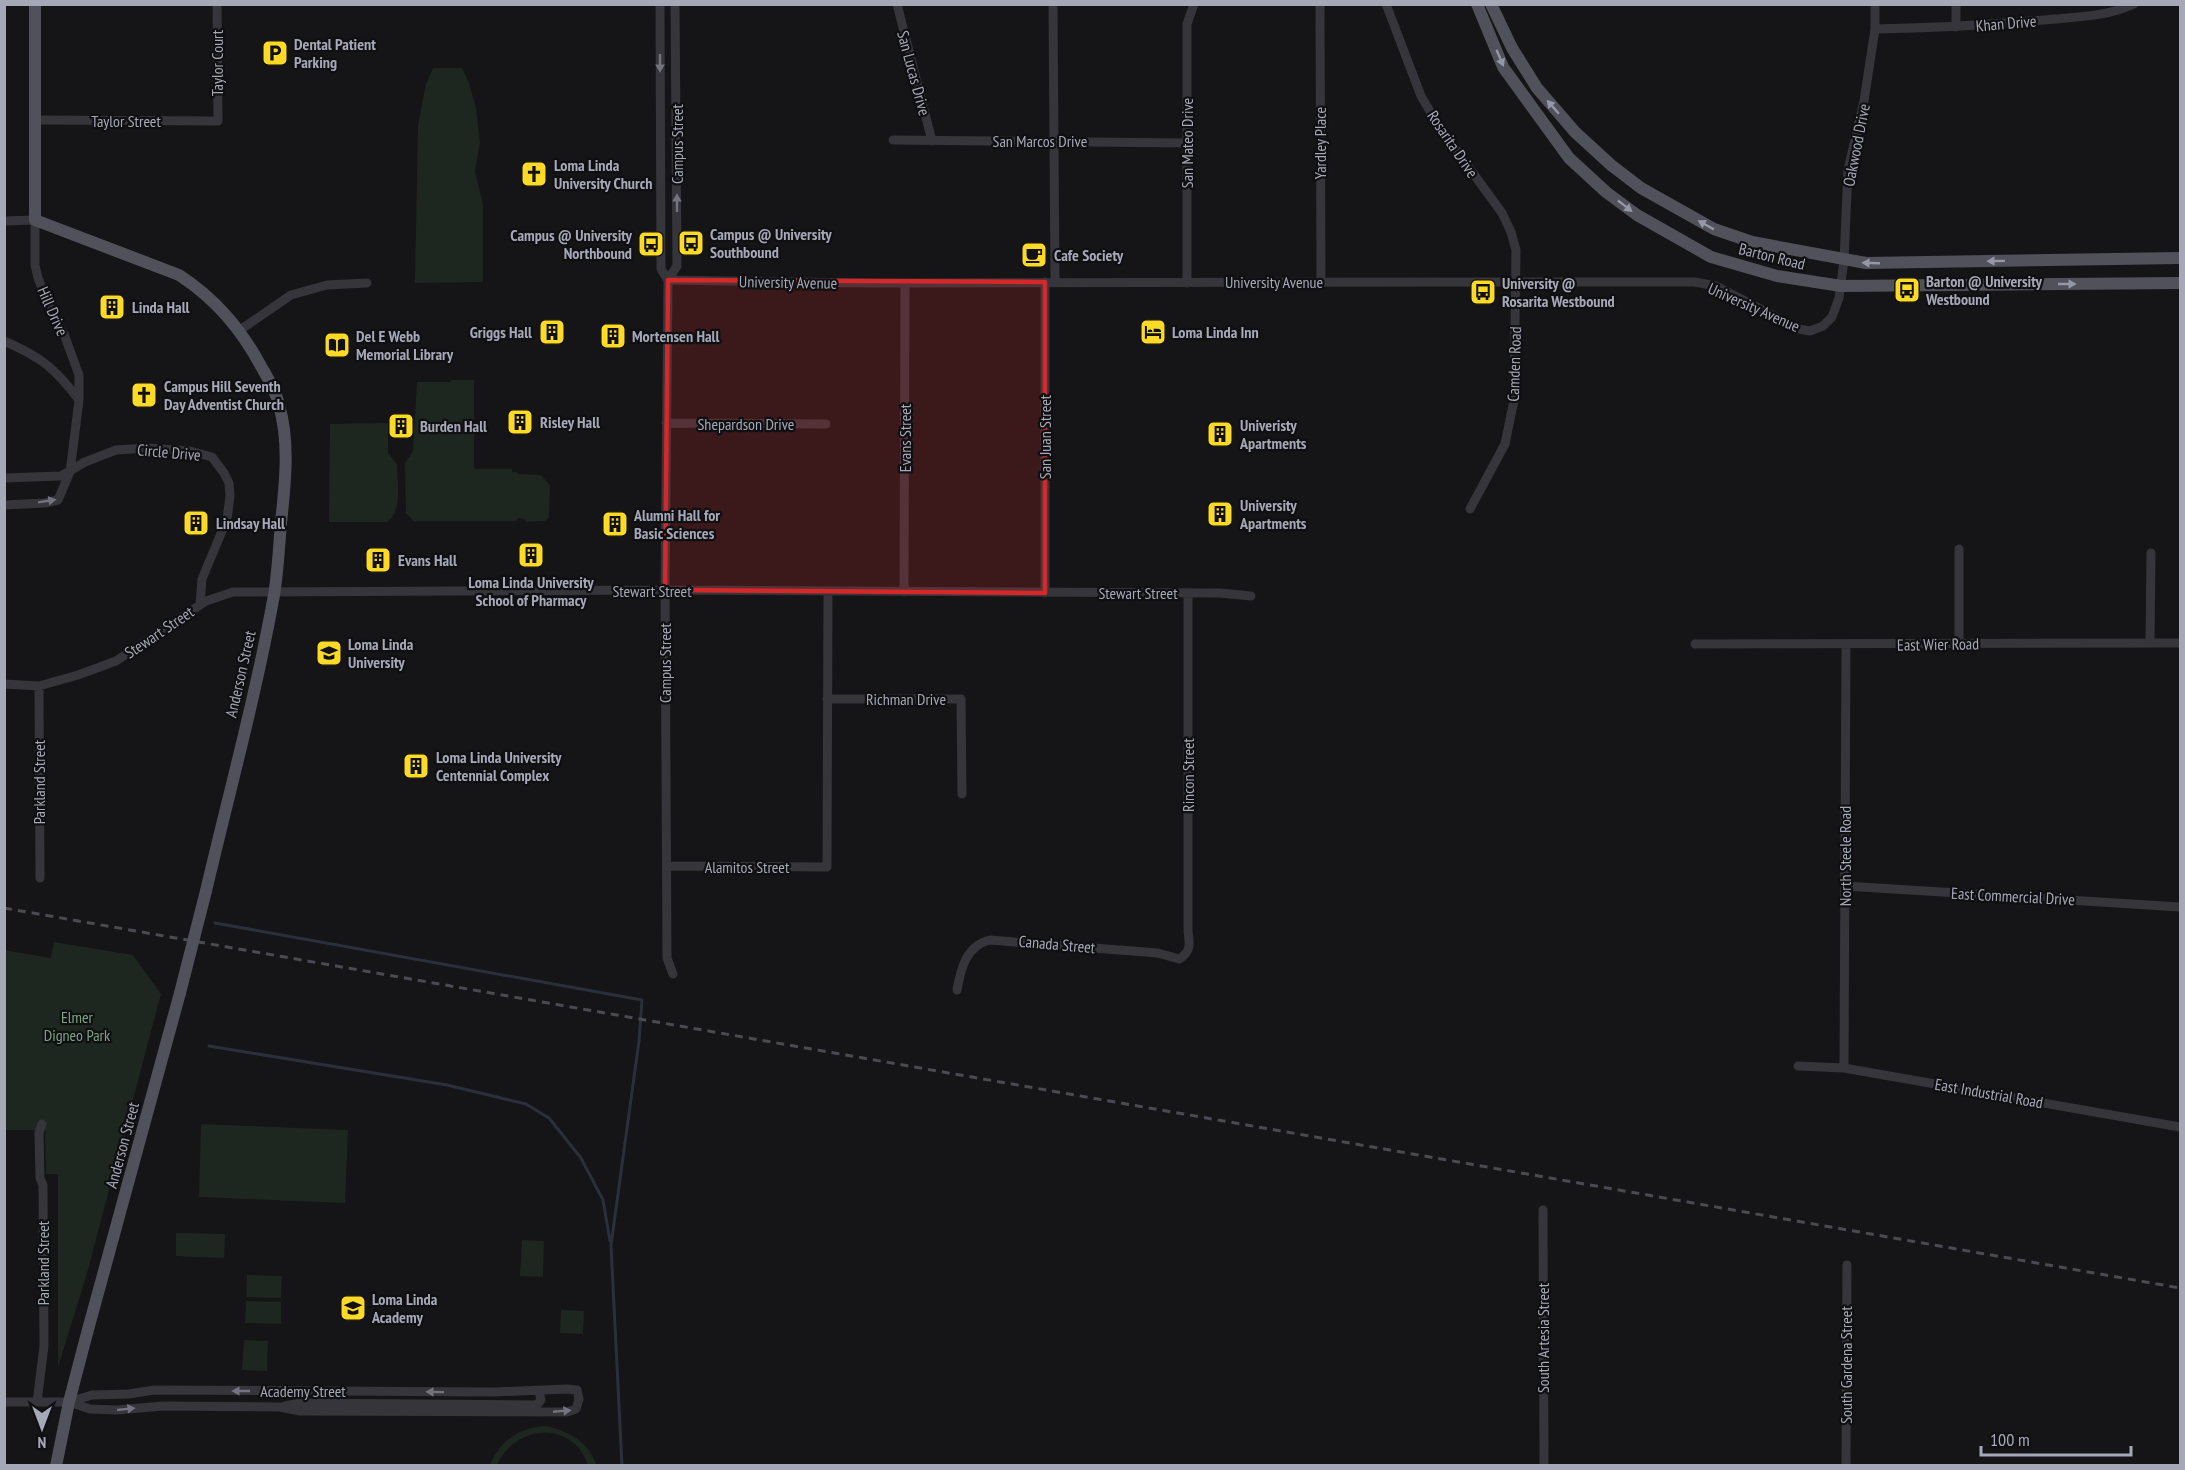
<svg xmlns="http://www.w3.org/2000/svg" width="2185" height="1470" font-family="'PT Sans Narrow',sans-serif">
<rect width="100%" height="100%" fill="#151416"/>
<!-- green -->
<path fill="#1e2620" d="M433 68H462L469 83 476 108 480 142 475 171 483 204V282L415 283 418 125 426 84Z
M451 380H474V469H512V472H517L518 474 541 475 550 485 549 517 545 521 527 522 524 519 518 518 515 521H414L406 513 405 463 413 451 417 382H451Z
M388 423V453L397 464C397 481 403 512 387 522H329L330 424Z
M54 942 133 955 161 994 86 1277 58 1367V1174H46L45 1130H5L4 950 51 958Z
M201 1124 348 1130 345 1203 199 1197Z
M176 1233 225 1234 224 1258 176 1256Z
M522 1240 544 1241 543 1277 520 1276Z
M247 1275 282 1276 281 1298 246 1297Z
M246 1301 281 1302V1324L245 1323Z
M561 1310 584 1311 583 1334 560 1333Z
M244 1340 268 1341 267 1371 242 1370Z
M546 1426C568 1431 590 1442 596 1465H588C573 1420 515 1424 497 1465H490C499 1441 520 1427 546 1426Z"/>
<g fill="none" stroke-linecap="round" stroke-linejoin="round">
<!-- stream -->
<path stroke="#2a303b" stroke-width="3" d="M215 923 642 1000 639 1041 611 1245 622 1466
M209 1046 447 1085 526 1104 549 1118 581 1158 603 1200 610 1241"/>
<!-- minor -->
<path stroke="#35353b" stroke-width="9" d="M660 4 661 269 668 280
M897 4 932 141
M1053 4 1055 282
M1320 4 1321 282
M1386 4 1421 96 1438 125 1502 213 1511 232 1516 250 1514 400 1505 444 1470 509
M1956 4V27
M1875 29C1932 28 1988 25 2044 20 2074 17 2107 17 2134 4
M35 120 218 121 217 4
M893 140 1187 143
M4 221 35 220V265L38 278 55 321 64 334 79 375V400
M668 280C747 281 826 283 905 283 1168 284 1432 280 1695 282L1716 286 1799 329 1810 331 1823 326 1832 317 1839 298 1844 260 1848 170 1864 101 1875 29V4
M1187 283V24L1194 4
M240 330 291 295 327 285 367 283
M4 341C41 357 55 368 79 400L70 472 58 500 45 503 4 505
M666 423 826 424
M4 478 61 476 85 462 116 450 148 448 190 451 212 457 224 473 229 483 230 496 227 519 202 579 200 605
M1959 549V643
M904 592 905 283
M1045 593V282
M2150 643 2151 553
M1695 644 2180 643
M4 684 39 686 78 675 116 661 206 601 233 592 665 590 1220 593 1251 596
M39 686 40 878
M827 699H961L962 794
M667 866 827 867 828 592
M1845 886 2180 907
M673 974 667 958 665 590 668 280 677 266 675 4
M957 990C961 968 966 946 990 940L1158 953 1179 959C1191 952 1190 944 1188 931V593
M1798 1066 1844 1068 2180 1127
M1844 1068 1846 645
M1543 1210 1544 1466
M4 1402H69L92 1395 129 1394 154 1390 494 1392 567 1389 577 1390 579 1399 576 1409 567 1412 300 1411 280 1407 163 1406 117 1410 90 1409 69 1402
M37 1402 44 1346 43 1185 40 1178 39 1133 42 1124
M285 1406 300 1403 537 1405 541 1400 539 1391
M1846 1466 1847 1265"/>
<!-- major -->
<path stroke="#51515b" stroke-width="12" d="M35 4V220L179 275C216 299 241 329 262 368 269 380 276 392 279 405 290 443 285 484 281 523 279 546 278 571 274 595 256 695 229 793 206 891
M1477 4 1503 67 1569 158 1606 192 1637 215 1711 257 1777 276 1841 286 2180 283
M1491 4 1512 48 1537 88 1575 132 1611 165 1641 188 1714 229 1752 242 1866 263 2180 258
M56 1466 69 1402 86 1337 180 993"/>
<!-- rail -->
<path stroke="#4a4a53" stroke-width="3" stroke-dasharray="8 6" stroke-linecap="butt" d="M4 908 2180 1288"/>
<!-- major-bridge -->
<path stroke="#51515b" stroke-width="12" d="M180 993 206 891"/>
</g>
<!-- one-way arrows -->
<defs><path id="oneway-solid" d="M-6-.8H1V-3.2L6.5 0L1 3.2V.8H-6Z" transform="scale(1.5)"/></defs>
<g fill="#9497a5">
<use href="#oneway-solid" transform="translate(1500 58) rotate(67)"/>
<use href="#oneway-solid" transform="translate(1553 107) rotate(-131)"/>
<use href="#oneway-solid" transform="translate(1625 206) rotate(38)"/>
<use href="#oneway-solid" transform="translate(1706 225) rotate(-151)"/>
<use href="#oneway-solid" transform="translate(1996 261) rotate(179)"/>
<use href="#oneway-solid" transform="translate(1871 263) rotate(-178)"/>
<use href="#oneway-solid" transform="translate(2067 284)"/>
</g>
<g fill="#73747f">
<use href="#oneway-solid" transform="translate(660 63) rotate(90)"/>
<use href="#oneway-solid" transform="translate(677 203) rotate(-90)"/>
<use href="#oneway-solid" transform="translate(47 501) rotate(-9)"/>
<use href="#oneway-solid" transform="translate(241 1391) rotate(-180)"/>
<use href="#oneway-solid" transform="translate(435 1392) rotate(-179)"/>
<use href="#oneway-solid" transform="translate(126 1409) rotate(-6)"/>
<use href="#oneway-solid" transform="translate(562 1411) rotate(-5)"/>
</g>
<!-- marked area -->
<path fill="#d62828" fill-opacity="0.2" stroke="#d62828" stroke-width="4.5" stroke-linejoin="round" d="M668 280 1045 282V593L665 590Z"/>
<!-- icons -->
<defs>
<g id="parking-square" transform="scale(1.35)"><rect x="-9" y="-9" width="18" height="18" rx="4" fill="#fdda26" stroke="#100f11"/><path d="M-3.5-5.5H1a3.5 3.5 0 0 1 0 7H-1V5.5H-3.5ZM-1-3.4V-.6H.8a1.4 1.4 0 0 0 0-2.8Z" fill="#111"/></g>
<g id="church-square" transform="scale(1.35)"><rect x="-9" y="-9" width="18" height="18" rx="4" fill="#fdda26" stroke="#100f11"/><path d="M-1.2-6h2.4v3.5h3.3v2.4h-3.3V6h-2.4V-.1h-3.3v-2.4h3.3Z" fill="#111"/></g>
<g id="bus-square" transform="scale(1.35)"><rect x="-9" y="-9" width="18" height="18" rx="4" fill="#fdda26" stroke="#100f11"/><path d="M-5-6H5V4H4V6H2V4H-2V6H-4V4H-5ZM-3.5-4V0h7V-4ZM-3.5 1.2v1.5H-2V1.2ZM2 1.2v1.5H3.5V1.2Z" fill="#111"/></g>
<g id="cafe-square" transform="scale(1.35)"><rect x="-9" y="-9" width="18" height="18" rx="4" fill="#fdda26" stroke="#100f11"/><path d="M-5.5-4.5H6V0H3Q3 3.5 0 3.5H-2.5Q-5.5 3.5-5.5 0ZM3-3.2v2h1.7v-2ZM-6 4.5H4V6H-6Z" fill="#111"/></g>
<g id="building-square" transform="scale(1.35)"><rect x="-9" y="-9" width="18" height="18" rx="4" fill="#fdda26" stroke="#100f11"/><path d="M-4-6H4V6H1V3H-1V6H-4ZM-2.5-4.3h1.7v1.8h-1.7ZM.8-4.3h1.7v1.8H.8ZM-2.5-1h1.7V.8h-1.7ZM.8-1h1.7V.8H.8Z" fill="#111"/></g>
<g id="hotel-square" transform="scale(1.35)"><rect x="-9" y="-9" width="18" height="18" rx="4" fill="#fdda26" stroke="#100f11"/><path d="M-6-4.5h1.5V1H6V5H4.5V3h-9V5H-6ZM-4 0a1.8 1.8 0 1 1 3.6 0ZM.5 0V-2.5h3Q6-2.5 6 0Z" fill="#111"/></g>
<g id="library-square" transform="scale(1.35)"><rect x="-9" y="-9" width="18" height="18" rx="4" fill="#fdda26" stroke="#100f11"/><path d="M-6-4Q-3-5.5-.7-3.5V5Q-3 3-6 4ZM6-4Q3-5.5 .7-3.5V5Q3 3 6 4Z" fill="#111"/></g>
<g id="university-square" transform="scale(1.35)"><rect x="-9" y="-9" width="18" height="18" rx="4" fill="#fdda26" stroke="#100f11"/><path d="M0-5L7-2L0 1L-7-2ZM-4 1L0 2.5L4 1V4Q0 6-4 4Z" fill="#111"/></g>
<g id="school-square" transform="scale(1.35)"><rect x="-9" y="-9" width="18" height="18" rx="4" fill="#fdda26" stroke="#100f11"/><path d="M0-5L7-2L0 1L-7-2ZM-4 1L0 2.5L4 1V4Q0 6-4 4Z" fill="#111"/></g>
</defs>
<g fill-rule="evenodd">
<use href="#parking-square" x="275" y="53"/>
<use href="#church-square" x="534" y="174"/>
<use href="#bus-square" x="691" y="243"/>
<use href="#bus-square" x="651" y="244"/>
<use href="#cafe-square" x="1034" y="255"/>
<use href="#bus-square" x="1907" y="290"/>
<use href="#bus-square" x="1483" y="292"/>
<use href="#building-square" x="112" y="307"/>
<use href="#building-square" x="552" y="332"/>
<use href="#hotel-square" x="1153" y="332"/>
<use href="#building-square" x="613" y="336"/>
<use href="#library-square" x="337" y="345"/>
<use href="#church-square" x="144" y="395"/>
<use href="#building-square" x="520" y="422"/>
<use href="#building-square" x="401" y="426"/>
<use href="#building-square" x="1220" y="434"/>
<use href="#building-square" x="1220" y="514"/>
<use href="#building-square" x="196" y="523"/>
<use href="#building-square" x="615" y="524"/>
<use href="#building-square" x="531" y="555"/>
<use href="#building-square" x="378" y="560"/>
<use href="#university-square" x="329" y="653"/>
<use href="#building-square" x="416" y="766"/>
<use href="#school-square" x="353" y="1308"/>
</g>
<g text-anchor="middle" stroke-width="4.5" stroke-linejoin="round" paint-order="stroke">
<!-- street labels -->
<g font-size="16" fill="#a5a8b7" stroke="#100f11">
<text transform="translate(2006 23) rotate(-5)" y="6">Khan Drive</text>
<text transform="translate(217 63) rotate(-90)" y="6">Taylor Court</text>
<text transform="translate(914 73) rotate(75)" y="6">San Lucas Drive</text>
<text x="126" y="127">Taylor Street</text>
<text x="1040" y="147">San Marcos Drive</text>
<text transform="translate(1187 143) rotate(-90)" y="6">San Mateo Drive</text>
<text transform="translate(1320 143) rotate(-90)" y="6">Yardley Place</text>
<text transform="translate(677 144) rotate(-90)" y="6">Campus Street</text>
<text transform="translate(1453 144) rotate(56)" y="6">Rosarita Drive</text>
<text transform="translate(1856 145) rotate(-79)" y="6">Oakwood Drive</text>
<text transform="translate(1772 256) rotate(14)" y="6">Barton Road</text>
<text transform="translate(788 282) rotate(1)" y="6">University Avenue</text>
<text x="1274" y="288">University Avenue</text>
<text transform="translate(1754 307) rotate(24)" y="6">University Avenue</text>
<text transform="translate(53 311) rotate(66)" y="6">Hill Drive</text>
<text transform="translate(1514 364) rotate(-88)" y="6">Camden Road</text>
<text x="746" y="430">Shepardson Drive</text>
<text transform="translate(1045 437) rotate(-90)" y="6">San Juan Street</text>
<text transform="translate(905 438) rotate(-90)" y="6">Evans Street</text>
<text transform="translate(169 452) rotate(5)" y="6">Circle Drive</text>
<text x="652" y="597">Stewart Street</text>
<text x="1138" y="599">Stewart Street</text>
<text transform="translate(159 632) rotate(-34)" y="6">Stewart Street</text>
<text transform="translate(1938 644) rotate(-1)" y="6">East Wier Road</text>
<text transform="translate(665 663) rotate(-90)" y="6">Campus Street</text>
<text transform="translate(240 674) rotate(-77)" y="6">Anderson Street</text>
<text x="906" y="705">Richman Drive</text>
<text transform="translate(1188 775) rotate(-90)" y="6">Rincon Street</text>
<text transform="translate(39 782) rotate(-90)" y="6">Parkland Street</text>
<text transform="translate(1845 856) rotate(-90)" y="6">North Steele Road</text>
<text x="747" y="873">Alamitos Street</text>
<text transform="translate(2013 896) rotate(3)" y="6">East Commercial Drive</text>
<text transform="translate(1057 944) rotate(5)" y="6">Canada Street</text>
<text transform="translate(1989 1093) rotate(10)" y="6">East Industrial Road</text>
<text transform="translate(122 1145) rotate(-75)" y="6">Anderson Street</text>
<text transform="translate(43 1263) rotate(-90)" y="6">Parkland Street</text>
<text transform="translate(1543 1338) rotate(-90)" y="6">South Artesia Street</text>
<text transform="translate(1846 1365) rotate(-90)" y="6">South Gardena Street</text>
<text x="303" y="1397">Academy Street</text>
</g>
<!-- poi labels -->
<g font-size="16" font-weight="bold" fill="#a5a8b7" stroke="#100f11" text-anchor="start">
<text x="294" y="50">Dental Patient<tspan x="294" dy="18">Parking</tspan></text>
<text x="554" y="171">Loma Linda<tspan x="554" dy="18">University Church</tspan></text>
<text x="710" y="240">Campus @ University<tspan x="710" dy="18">Southbound</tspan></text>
<text x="632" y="241" text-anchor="end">Campus @ University<tspan x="632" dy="18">Northbound</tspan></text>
<text x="1054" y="261">Cafe Society</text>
<text x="1926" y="287">Barton @ University<tspan x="1926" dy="18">Westbound</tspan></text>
<text x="1502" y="289">University @<tspan x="1502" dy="18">Rosarita Westbound</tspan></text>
<text x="132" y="313">Linda Hall</text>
<text x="532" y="338" text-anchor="end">Griggs Hall</text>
<text x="1172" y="338">Loma Linda Inn</text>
<text x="356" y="342">Del E Webb<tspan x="356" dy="18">Memorial Library</tspan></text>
<text x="632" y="342">Mortensen Hall</text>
<text x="164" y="392">Campus Hill Seventh<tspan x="164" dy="18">Day Adventist Church</tspan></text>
<text x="540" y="428">Risley Hall</text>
<text x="1240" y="431">Univeristy<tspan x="1240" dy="18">Apartments</tspan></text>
<text x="420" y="432">Burden Hall</text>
<text x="1240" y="511">University<tspan x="1240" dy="18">Apartments</tspan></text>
<text x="634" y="521">Alumni Hall for<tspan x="634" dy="18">Basic Sciences</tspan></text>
<text x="216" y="529">Lindsay Hall</text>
<text x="398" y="566">Evans Hall</text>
<text x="531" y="588" text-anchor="middle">Loma Linda University<tspan x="531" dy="18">School of Pharmacy</tspan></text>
<text x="348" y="650">Loma Linda<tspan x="348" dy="18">University</tspan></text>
<text x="436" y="763">Loma Linda University<tspan x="436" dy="18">Centennial Complex</tspan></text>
<text x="372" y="1305">Loma Linda<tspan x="372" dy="18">Academy</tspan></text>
</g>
<!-- park labels -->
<g font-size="16" fill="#7ba484" stroke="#100f11">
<text x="77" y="1023">Elmer<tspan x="77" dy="18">Digneo Park</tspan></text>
</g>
</g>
<!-- border -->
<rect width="2185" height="1470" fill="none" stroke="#a5a8b7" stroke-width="12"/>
<!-- north arrow -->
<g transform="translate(42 1428) rotate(180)" stroke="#100f11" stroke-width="4.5" paint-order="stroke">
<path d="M0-4.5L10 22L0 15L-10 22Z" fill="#a5a8b7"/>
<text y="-9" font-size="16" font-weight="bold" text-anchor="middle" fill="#a5a8b7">N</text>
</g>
<!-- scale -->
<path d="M1981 1446v9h150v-9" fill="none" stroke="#a5a8b7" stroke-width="3"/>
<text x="1990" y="1446" font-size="18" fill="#a5a8b7" stroke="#100f11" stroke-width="4.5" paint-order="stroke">100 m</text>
</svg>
